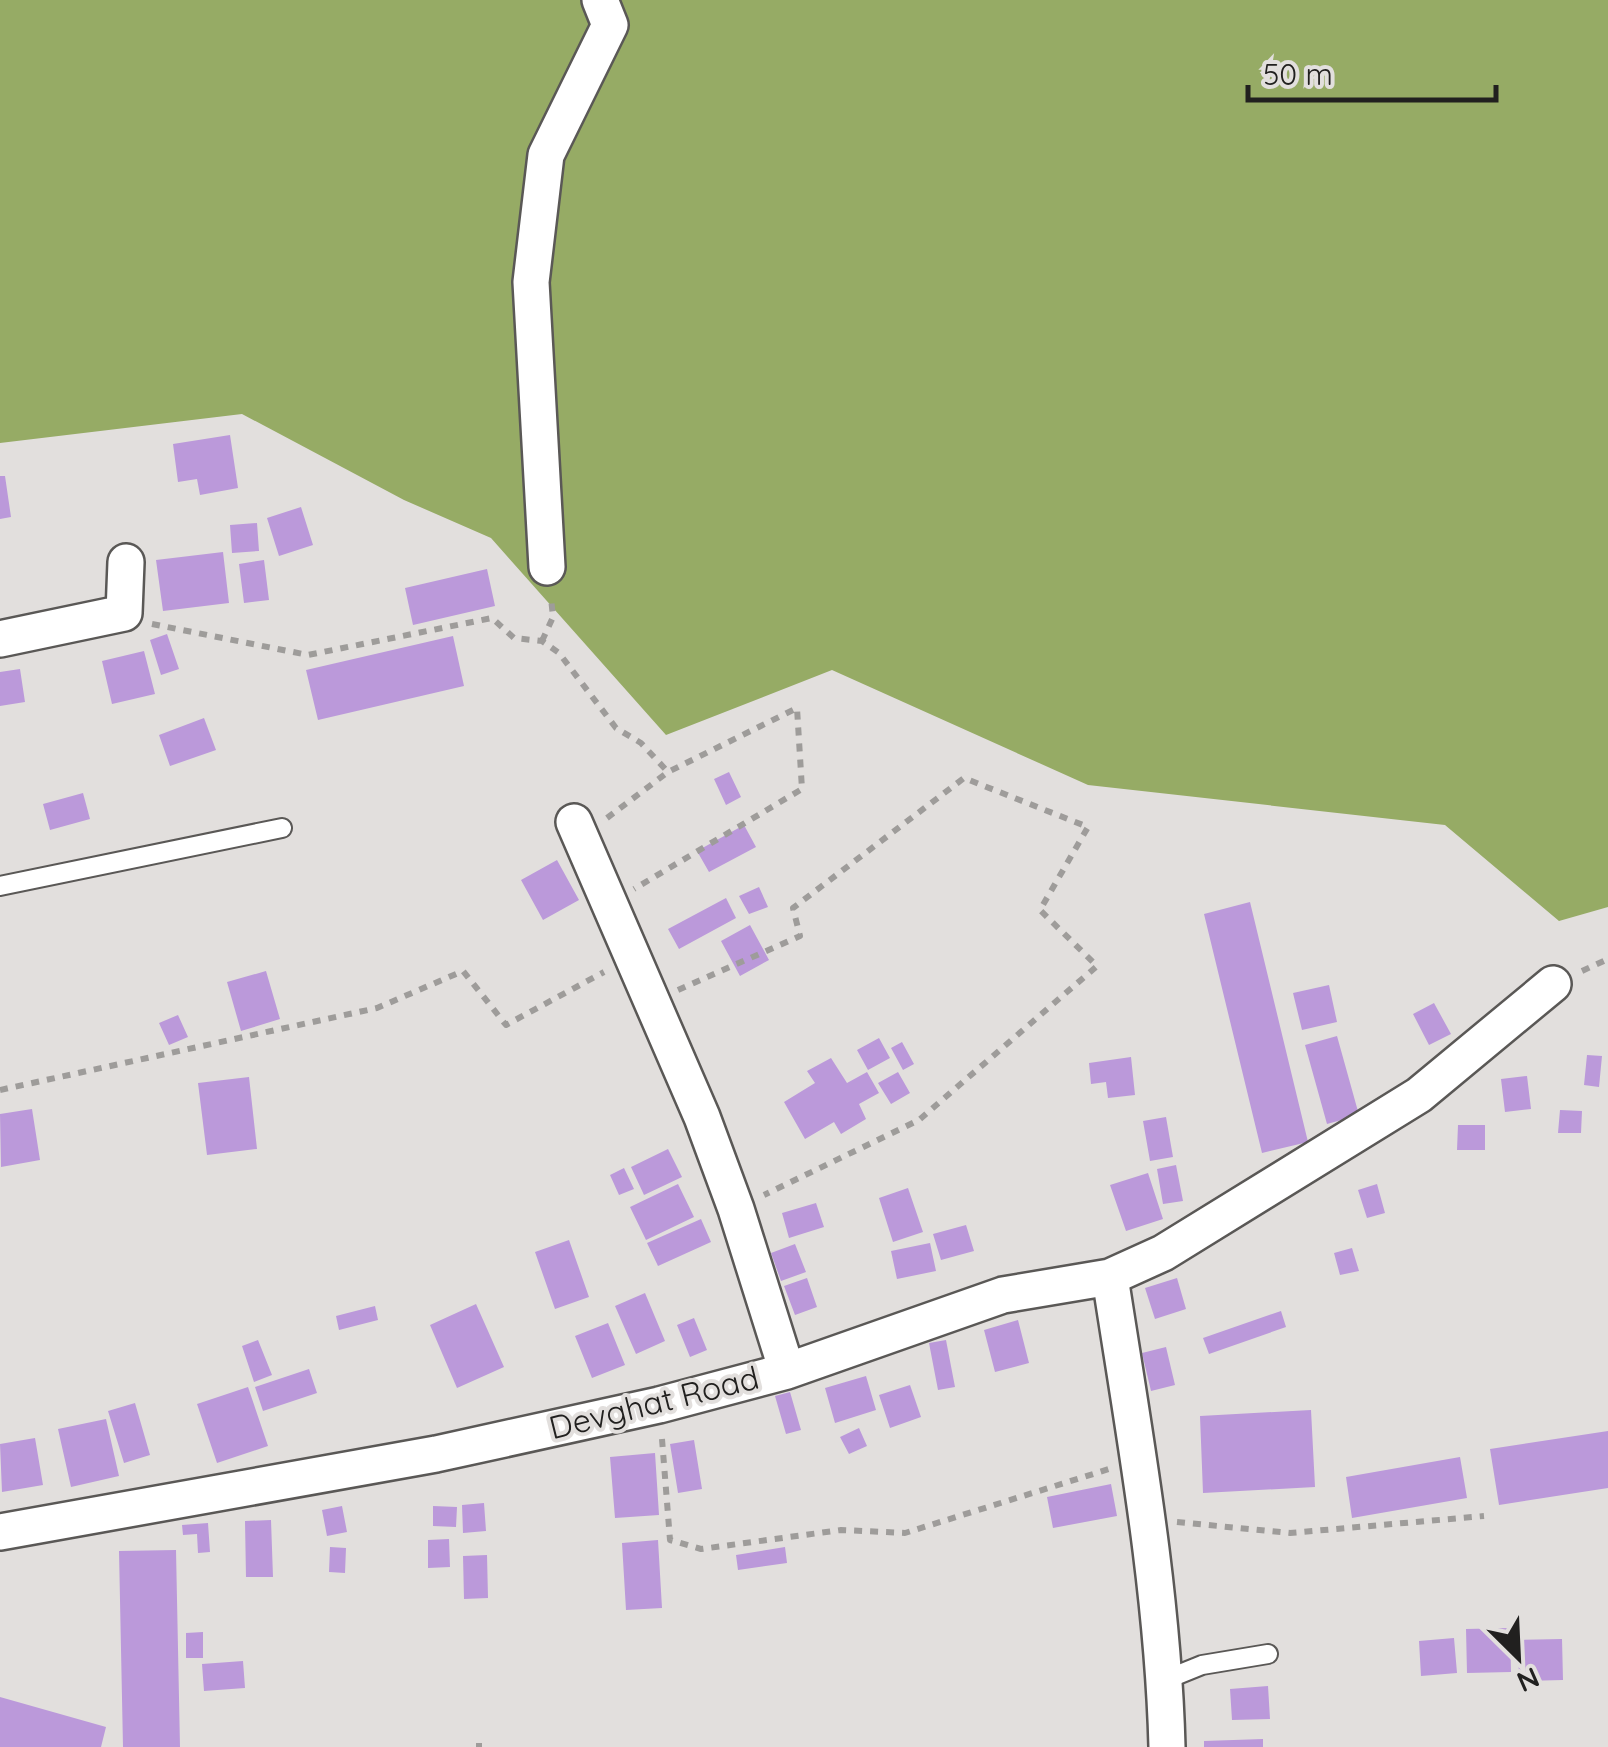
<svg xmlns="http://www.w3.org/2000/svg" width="1608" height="1747" font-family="Quicksand,sans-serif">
<rect width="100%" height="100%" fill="#e2dfdd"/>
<!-- forest -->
<path fill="#96ab65" d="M0 0H1608V907L1559 921 1445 825 1088 785 832 670 666 735 491 538 404 500 242 414 0 443Z"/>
<!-- building -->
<path fill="#bb99da" d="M230 435 238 488 200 495 197 479 178 482 173 444Z
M0 476H5L11 517 0 519Z
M301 507 313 545 279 556 267 518Z
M257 523 259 551 232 553 230 525Z
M223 552 229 603 163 611 156 560Z
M264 560 269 600 244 603 239 564Z
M487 569 495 606 413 625 405 588Z
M167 634 179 669 161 675 150 640Z
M453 636 464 686 318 720 306 670Z
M144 651 155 694 112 704 102 661Z
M20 669 25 702 0 706V672Z
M204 718 216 750 170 766 159 735Z
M729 772 741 797 726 805 714 779Z
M83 793 90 819 50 830 43 804Z
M744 825 756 847 709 872 697 851Z
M557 860 579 900 543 920 521 880Z
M759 887 768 907 749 914 739 896Z
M726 898 736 918 679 949 668 929Z
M1250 902 1308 1142 1262 1153 1204 914Z
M750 925 769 960 740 976 721 941Z
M266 971 280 1019 241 1031 227 982Z
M1329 985 1337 1022 1302 1030 1293 993Z
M1434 1003 1451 1034 1429 1045 1413 1014Z
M178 1015 188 1037 169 1045 159 1023Z
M1337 1036 1359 1115 1327 1124 1305 1045Z
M879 1038 890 1058 868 1070 857 1050Z
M902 1042 914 1064 903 1070 891 1048Z
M1587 1055 1602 1056 1599 1087 1584 1085Z
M1131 1057 1135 1095 1108 1098 1106 1082 1091 1084 1089 1063Z
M831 1058 847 1083 867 1072 879 1093 859 1104 866 1119 841 1134 834 1122 805 1139 784 1102 815 1083 807 1071Z
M898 1072 910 1093 891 1104 878 1083Z
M1527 1076 1531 1109 1505 1112 1501 1079Z
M249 1077 257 1149 207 1155 198 1083Z
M32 1109 40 1160 1 1167 0 1114Z
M1560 1110 1582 1111 1581 1133H1558Z
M1166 1117 1173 1157 1150 1161 1143 1121Z
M1458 1125H1485V1150H1457Z
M668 1149 682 1177 644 1195 631 1167Z
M1176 1165 1183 1201 1163 1204 1157 1169Z
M624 1168 634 1189 619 1195 610 1175Z
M1148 1173 1163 1219 1126 1231 1110 1185Z
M678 1184 694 1217 646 1240 630 1207Z
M1377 1184 1385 1213 1367 1218 1358 1190Z
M908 1188 923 1232 893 1242 879 1198Z
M816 1203 824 1227 789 1238 782 1213Z
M701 1219 711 1242 658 1266 647 1243Z
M966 1225 974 1251 941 1260 933 1234Z
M569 1240 589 1297 555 1309 535 1252Z
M930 1243 936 1271 897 1279 891 1251Z
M795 1244 806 1272 781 1281 771 1253Z
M1352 1248 1359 1271 1340 1275 1334 1253Z
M807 1278 817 1307 795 1315 784 1286Z
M1177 1278 1186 1309 1155 1319 1145 1288Z
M645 1293 665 1341 636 1354 615 1306Z
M476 1304 504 1367 457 1388 430 1325Z
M375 1306 378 1320 339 1330 336 1316Z
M1281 1311 1286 1327 1209 1354 1203 1338Z
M694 1318 707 1350 690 1357 677 1325Z
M1018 1320 1029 1363 995 1372 984 1330Z
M608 1323 625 1365 592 1378 575 1336Z
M258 1340 272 1375 254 1382 242 1346Z
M946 1340 955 1387 938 1390 929 1343Z
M1166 1347 1175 1385 1151 1391 1142 1353Z
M309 1369 317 1393 263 1411 255 1387Z
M866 1376 876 1410 835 1423 825 1388Z
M910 1385 921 1417 890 1428 879 1395Z
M248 1387 268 1446 217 1463 197 1404Z
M790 1392 801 1430 786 1434 775 1396Z
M135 1403 150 1455 124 1463 108 1411Z
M1311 1410 1315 1487 1203 1493 1200 1416Z
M106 1419 119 1476 71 1487 58 1429Z
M859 1428 867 1446 849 1454 840 1437Z
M1608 1431V1488L1499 1505 1490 1449Z
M35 1438 43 1485 2 1492 0 1444Z
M694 1440 702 1489 678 1493 670 1444Z
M655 1453 659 1515 615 1518 610 1457Z
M1460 1457 1467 1498 1352 1518 1346 1477Z
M1111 1484 1117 1516 1053 1528 1047 1497Z
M484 1503 486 1531 463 1533 462 1505Z
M342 1506 347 1532 327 1536 322 1510Z
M433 1506 457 1507 456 1527 433 1526Z
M271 1520 273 1577H246L245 1521Z
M208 1523 210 1552 198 1553 197 1534 183 1535 182 1525Z
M449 1539 450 1567 428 1568V1540Z
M658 1540 662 1608 626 1610 622 1543Z
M330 1547 346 1548 345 1573 329 1572Z
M785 1547 787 1563 738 1570 736 1555Z
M176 1550 180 1747H123L119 1551Z
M487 1555 488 1598 464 1599 463 1556Z
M1510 1628 1511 1672 1467 1673 1466 1629Z
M203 1632V1658H186V1633Z
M1454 1638 1457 1673 1421 1676 1419 1641Z
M1562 1639 1563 1680 1519 1681 1518 1640Z
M243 1661 245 1688 204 1691 202 1664Z
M1268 1686 1270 1719 1232 1720 1230 1689Z
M0 1697 106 1727 101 1747H0Z
M1263 1739V1747H1204V1741Z"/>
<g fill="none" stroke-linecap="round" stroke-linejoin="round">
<!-- service casing -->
<g stroke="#5a5856" stroke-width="22">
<path id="service" d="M0 886 282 828
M1165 1680 1202 1665 1268 1654"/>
</g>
<!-- minor casing -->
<g stroke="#5a5856" stroke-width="40">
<path id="minor" d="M547 567 531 282 546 155 610 25 600 0
M0 639 124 613 126 562
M787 1371 1003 1295 1110 1277
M0 1532 436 1454 659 1405 787 1371 736 1209 702 1117 574 822
M1167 1747C1163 1590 1134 1433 1110 1277L1163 1253 1419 1095 1553 984"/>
</g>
<!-- path -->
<path stroke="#9e9c9a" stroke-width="6" stroke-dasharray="8 8" stroke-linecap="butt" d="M152 624 308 655 492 618 514 638 542 641 559 653 616 728 641 743 668 772
M542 641 553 617 551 598
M607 818 668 772 797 708 802 789 634 889
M1582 971 1608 959
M678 990 800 936 793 908 964 778 1088 827 1040 910 1097 966 919 1120 764 1195
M0 1090 377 1008 463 971 506 1025 604 972
M662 1439 670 1540 701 1549 841 1530 905 1533 1109 1469
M1177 1522 1290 1533 1484 1516
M479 1747V1743"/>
<!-- service -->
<use href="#service" stroke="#fff" stroke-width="18"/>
<!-- minor -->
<use href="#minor" stroke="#fff" stroke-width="35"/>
</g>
<g text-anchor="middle" stroke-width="8" stroke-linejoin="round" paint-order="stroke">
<!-- street labels -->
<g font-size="32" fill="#21201f" stroke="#e2dfdd">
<text transform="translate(654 1403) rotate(-14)" y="11">Devghat Road</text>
</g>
</g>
<!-- north arrow -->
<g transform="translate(1518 1657) rotate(156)" stroke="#e2dfdd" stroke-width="8" paint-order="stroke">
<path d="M0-8L18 38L0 25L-18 38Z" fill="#21201f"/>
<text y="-15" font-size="28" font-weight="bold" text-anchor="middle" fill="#21201f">N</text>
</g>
<!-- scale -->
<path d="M1248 85v15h248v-15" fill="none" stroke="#21201f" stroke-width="5"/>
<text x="1263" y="85" font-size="30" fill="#21201f" stroke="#e2dfdd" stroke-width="8" paint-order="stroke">50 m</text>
</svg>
